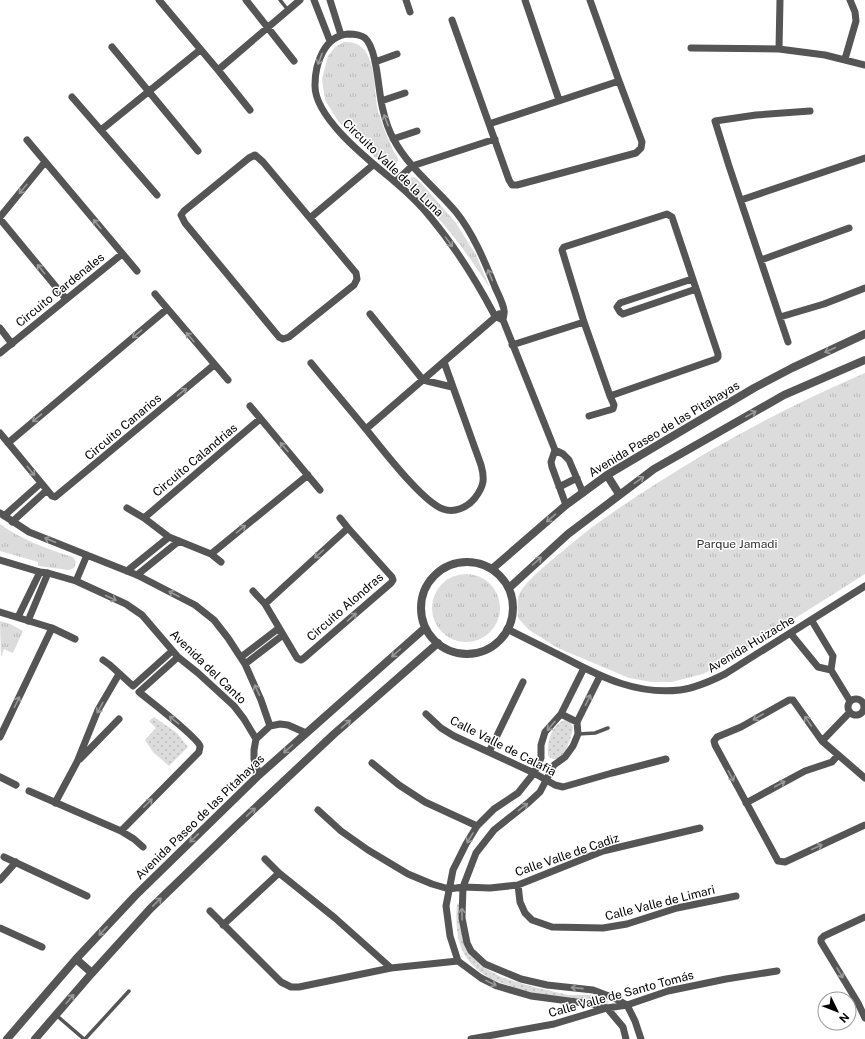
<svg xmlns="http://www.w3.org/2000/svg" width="865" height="1039" font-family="'Public Sans',sans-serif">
<defs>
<pattern id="grass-dots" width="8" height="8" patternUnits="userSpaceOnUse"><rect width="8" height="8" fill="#dcdcdc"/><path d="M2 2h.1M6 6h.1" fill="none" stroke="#bbb" stroke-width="1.8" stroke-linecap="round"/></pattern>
<pattern id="park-tufts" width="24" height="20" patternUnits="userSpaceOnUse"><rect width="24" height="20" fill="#dcdcdc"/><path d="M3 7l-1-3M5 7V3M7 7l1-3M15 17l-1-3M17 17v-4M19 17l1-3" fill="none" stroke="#bbb"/></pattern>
</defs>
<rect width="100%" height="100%" fill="#fff"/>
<!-- grass -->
<path fill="url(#grass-dots)" d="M154 717 177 733 188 747 169 766 153 752 145 740 156 728 149 721Z
M565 720 569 721 573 727C572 737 562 769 548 756 547 742 551 725 565 720Z
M460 903 472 956 481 966 501 977 526 985 568 995H591L607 1000 609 1003 607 1004C583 997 556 997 531 993 525 991 518 989 511 986 467 973 453 949 457 904Z"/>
<!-- park -->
<path fill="url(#park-tufts)" d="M344 42C380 40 372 91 379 114 383 127 388 140 394 152 396 154 398 157 398 160 398 163 396 165 394 168L385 167 338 121 325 100 322 79 328 56 335 47Z
M412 177 416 178 422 184 456 223 476 255 490 288C474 264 457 239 438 218 431 210 412 196 408 187 406 183 408 180 412 177Z
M865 373V574L731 659 703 674 672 682H652L629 678 558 648 529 630 518 618C518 610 516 598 521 591 529 578 552 560 565 549 594 524 626 503 659 482 724 440 793 404 865 373Z
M0 524C22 540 47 549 73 557L76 562 74 568 69 570 38 566V562L0 551Z
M432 608a34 34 0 1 1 68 0a34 34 0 1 1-68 0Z
M0 621 10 624 23 631 13 653 4 649 1 657Z"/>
<!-- garden -->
<path fill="#dcdcdc" d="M0 525 8 530 0 543Z"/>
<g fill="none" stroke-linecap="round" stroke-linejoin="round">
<!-- service -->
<path stroke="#555" stroke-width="3.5" d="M280 0 288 10
M578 734 595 733 608 728
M56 1015 84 1039
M85 1039 129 991"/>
<!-- minor -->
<path stroke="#555" stroke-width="7" d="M159 0 218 70 250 110
M246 0 294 61
M314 0 330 41
M330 0 341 35
M406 0 410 12
M525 0 559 100
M452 20 509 180 512 185H517L636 153 641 148 642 142 619 81 590 0
M112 47 198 151
M691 48 779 49 825 55 865 65
M779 49 780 0
M845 59 856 21 855 12 850 0
M375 62 397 54
M218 70 300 0
M72 97 157 195
M381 101 405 93
M489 124 619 81
M101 130 200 50
M393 139 417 131
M27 140 137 271
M255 155 263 162 356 273 357 279 354 285 289 337 283 339 279 337 185 223 181 215 184 211 249 158Z
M395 182 412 166 495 139
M741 200 865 158
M0 217 45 162
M310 218 373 165
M0 219 66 299
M761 260 849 228
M692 279 620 303 617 307 620 312 623 314 696 289
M155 294 228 380
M370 314 423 380 452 387
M780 317 824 304 865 288
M503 320 495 316C477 282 456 248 431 218 421 205 407 192 394 181 370 161 314 118 315 85 315 64 324 36 348 34 353 34 361 35 365 38 378 50 378 93 383 110 385 119 389 131 394 140 409 168 435 187 456 212 473 233 485 262 495 287 498 294 503 303 504 310 505 313 503 317 503 320L555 450 551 462 552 467 566 505
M0 328 12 344
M788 342 729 166 715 121 756 115 810 111
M512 345 584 322
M0 353 122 254
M311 363C329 385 347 406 365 428 380 446 422 502 443 509 454 513 467 508 475 498 484 486 485 479 481 465L444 362
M250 406 320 490
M589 416 613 409 614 405 610 396 584 322 562 250 564 247 667 214 672 217 718 354V357L716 359 610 396
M366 429 499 314
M0 433 52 496 55 497 214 365
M8 443 167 309
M555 450 563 454 569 460 583 493
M559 487 577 478
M127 508 144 518 169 537 211 554 221 562
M0 513 29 532 137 575 195 605 214 620 228 638 245 664 261 700 270 726
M4 516 41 483
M144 518 260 419
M12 522 47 490
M211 554 308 475
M0 560 40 572 48 573 76 581 126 604 142 615 178 657 198 673 234 706 244 719 256 739
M127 571 169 537
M137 575 179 541
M76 581 87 555
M253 591 265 604 297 658 301 660 304 658 391 583 393 580 392 577 348 528 340 518
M265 604 348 528
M0 612 52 628 75 639
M18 617 40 572
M28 621 48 573
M812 621 833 656 831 670 850 701
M507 629C527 639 547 649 567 659 603 678 638 695 680 690 696 688 711 681 725 674L865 586
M791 634 818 667 831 670
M241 657 279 628
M103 660 110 665 133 686 172 651
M245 664 283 635
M584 668 561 714 545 732 541 745V758L534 773 518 793 494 809 477 826 466 844 453 870 446 906 450 936 458 961 481 978 497 986 531 996 592 1004 607 1008 623 1027 626 1039
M600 676 577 722 578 734 573 746 565 757 554 765 540 792 528 803 494 830 476 853 463 887 462 918 467 943 471 951 485 964 521 979 547 985 593 990 614 998 627 1005 635 1021 641 1039
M848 707a8 8 0 1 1 16 0a8 8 0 1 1-16 0Z
M426 714 441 728 454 736 534 773 555 785 563 787 612 773 666 759
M561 714 577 722
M0 737 52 628
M822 741 850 712
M489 752 523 682
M80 759 119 719
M372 763 399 785 425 802 477 826
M259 775 254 759V750L256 739 270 726 280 724 288 725 306 733
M0 777 16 785
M865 778 822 741 793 700H789L741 727 717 737 714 741 715 745 778 861 785 862 865 825
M29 791 121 831 134 839 143 847
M55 803 77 762 98 710 119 674
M746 803 805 771 832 762 838 755
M318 810 341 831 368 850 408 874 432 884 449 889 463 887 490 888 518 885 603 851 700 828
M121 831 199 752C199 750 200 749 200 746 197 737 150 701 139 692L178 657
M4 857 87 896
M265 859 279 873 335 918 391 968
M0 880 16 862
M518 885 520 902 525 913 532 920 552 927 603 928 627 924 677 908 736 896
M210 911 281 982 291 987H299L391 968 458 961
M865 917 824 936 821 939V942L858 1003 865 1018
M223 925 279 873
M0 928 42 947
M471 1039 554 1024 607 1008 627 1005 668 991 726 979 777 971"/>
<!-- tertiary -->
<path stroke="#555" stroke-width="8" d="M607 475 619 494
M421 608a46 46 0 1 1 92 0a46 46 0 1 1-92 0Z
M492 569 566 505 607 475 754 388 792 368 865 334
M509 588 568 534 654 469 784 395 865 360
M76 959 92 973
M7 1039 76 959 136 895 259 775 425 628
M35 1039 92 973 150 909 236 826 334 734 438 643"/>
</g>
<!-- one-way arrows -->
<defs><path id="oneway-shaft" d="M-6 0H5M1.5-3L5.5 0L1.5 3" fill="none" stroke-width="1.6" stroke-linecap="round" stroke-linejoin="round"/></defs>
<g stroke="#999">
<use href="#oneway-shaft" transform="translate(320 59) rotate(110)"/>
<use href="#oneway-shaft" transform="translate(386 120) rotate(-110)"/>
<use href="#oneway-shaft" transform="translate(23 189) rotate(130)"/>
<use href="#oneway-shaft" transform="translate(97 224) rotate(-130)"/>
<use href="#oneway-shaft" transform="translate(449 242) rotate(54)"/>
<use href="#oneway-shaft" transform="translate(41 269) rotate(-129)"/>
<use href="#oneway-shaft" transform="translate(490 275) rotate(-112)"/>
<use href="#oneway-shaft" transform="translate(137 334) rotate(140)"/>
<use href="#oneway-shaft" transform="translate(190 337) rotate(-130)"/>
<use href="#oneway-shaft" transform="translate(830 350) rotate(155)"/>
<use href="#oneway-shaft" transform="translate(182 392) rotate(-40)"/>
<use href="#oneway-shaft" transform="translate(751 414) rotate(-29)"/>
<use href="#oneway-shaft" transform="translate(37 418) rotate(140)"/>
<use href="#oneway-shaft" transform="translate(284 447) rotate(-130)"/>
<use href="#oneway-shaft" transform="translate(31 471) rotate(51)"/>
<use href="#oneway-shaft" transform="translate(639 480) rotate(-36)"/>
<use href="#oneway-shaft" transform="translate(551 518) rotate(139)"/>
<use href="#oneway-shaft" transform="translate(241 529) rotate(-39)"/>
<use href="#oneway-shaft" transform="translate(50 540) rotate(-159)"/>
<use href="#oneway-shaft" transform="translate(319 554) rotate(138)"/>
<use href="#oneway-shaft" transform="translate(537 561) rotate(-42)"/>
<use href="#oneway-shaft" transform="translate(174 594) rotate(-153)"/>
<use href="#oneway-shaft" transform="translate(111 598) rotate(25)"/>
<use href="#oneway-shaft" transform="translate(352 617) rotate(-41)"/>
<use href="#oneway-shaft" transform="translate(396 653) rotate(138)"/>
<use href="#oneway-shaft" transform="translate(257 690) rotate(-115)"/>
<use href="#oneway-shaft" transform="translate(588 700) rotate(-64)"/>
<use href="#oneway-shaft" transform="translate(17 702) rotate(-64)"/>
<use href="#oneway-shaft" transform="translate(100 708) rotate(118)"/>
<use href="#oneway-shaft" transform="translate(758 717) rotate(150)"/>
<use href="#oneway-shaft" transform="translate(174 720) rotate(-141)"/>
<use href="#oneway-shaft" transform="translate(808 721) rotate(-124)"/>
<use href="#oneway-shaft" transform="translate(346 724) rotate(-41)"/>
<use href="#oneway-shaft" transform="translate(551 726) rotate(131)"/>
<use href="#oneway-shaft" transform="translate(288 749) rotate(138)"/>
<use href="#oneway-shaft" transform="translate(731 776) rotate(62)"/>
<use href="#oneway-shaft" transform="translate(780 784) rotate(-28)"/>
<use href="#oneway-shaft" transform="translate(148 803) rotate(-45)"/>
<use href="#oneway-shaft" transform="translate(523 807) rotate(-38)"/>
<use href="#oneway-shaft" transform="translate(251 812) rotate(-43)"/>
<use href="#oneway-shaft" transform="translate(194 838) rotate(136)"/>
<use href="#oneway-shaft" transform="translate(470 838) rotate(121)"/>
<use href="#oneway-shaft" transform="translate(817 847) rotate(-25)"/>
<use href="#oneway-shaft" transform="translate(157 902) rotate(-44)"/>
<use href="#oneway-shaft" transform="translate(462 914) rotate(-91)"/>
<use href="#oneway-shaft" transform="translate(103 931) rotate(133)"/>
<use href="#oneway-shaft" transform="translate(840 973) rotate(59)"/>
<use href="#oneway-shaft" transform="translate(491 983) rotate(26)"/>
<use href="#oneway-shaft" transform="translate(577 988) rotate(-174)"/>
<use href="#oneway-shaft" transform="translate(70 999) rotate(-49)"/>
</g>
<g text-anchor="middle" stroke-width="3" stroke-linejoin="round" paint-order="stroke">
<!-- street labels -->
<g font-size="12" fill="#000" stroke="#fff">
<text transform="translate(393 168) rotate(44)" y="4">Circuito Valle de la Luna</text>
<text transform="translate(60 290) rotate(-39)" y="4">Circuito Cardenales</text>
<text transform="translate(123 427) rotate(-40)" y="4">Circuito Canarios</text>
<text transform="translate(664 429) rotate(-31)" y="4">Avenida Paseo de las Pitahayas</text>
<text transform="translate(195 460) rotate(-40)" y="4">Circuito Calandrias</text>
<text transform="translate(345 607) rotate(-41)" y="4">Circuito Alondras</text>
<text transform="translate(751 644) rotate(-31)" y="4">Avenida Huizache</text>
<text transform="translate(208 667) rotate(44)" y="4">Avenida del Canto</text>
<text transform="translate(503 746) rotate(27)" y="4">Calle Valle de Calafia</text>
<text transform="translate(200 817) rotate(-44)" y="4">Avenida Paseo de las Pitahayas</text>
<text transform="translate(567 855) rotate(-19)" y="4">Calle Valle de Cadiz</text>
<text transform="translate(660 903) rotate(-14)" y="4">Calle Valle de Limari</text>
<text transform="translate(621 994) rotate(-15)" y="4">Calle Valle de Santo Tomás</text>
</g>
<!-- park labels -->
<g font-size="12" fill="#333" stroke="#fff">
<text x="737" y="548">Parque Jamadi</text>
</g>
</g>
<!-- north arrow -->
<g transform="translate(837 1011) rotate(133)"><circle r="19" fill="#ffffff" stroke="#999999"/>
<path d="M0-3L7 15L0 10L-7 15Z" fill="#000000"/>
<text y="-6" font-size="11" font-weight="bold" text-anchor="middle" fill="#000000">N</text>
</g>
</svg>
